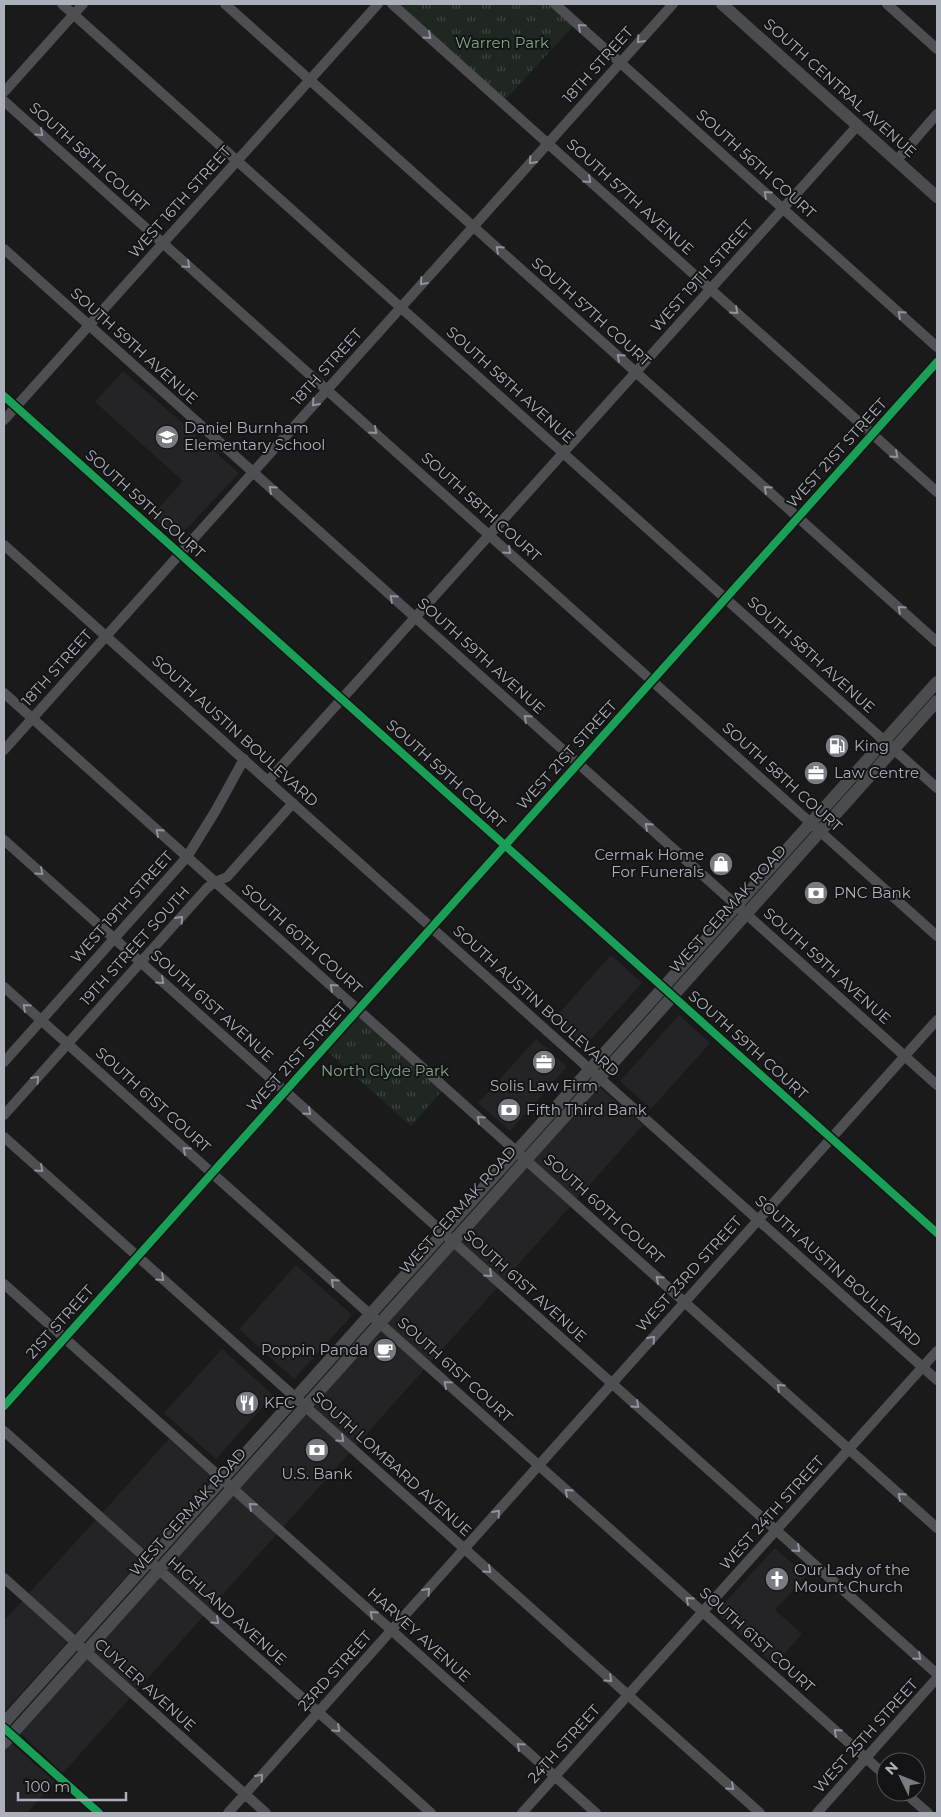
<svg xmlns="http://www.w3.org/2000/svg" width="941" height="1817" font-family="Montserrat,sans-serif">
<defs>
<pattern id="park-tufts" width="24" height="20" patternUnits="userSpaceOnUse" patternTransform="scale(1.25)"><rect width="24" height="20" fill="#202721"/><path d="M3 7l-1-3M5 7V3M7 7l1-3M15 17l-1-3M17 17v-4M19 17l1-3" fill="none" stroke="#3e443f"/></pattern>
</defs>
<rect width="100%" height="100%" fill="#1a1a1a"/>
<!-- built -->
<path fill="#242426" d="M123 371 239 473 177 539 152 516 183 481 95 402Z
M611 955 642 983 585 1046 554 1019Z
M679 1015 710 1043 651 1109 621 1082V1080Z
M536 1039 567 1067 510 1131 478 1103Z
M597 1085 643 1125 63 1773 19 1732Z
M296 1265 352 1315 294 1379 239 1329Z
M222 1349 273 1395 216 1459 164 1413Z
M169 1439 215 1478 4 1712V1621Z
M775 1548 806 1576 775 1610 802 1634 774 1665 716 1612Z
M10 1742 55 1782 27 1813H4V1748Z"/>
<!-- park -->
<path fill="url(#park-tufts)" d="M398 4H550L574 25 505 100Z
M359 1017 442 1091 411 1126 328 1052Z"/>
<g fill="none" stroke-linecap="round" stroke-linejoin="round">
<!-- minor -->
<path stroke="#4e4f53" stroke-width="10" d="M62 4 937 788
M225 4 937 642
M392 4 937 492
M555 4 937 347
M887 4 937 49
M4 92 83 4
M4 101 937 936
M897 160 937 114
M4 249 937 1085
M4 396 937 1233
M4 420 378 4
M4 545 937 1380
M4 693 937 1528
M4 750 673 4
M268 781 858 125
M4 840 937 1674
M4 987 886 1776
M4 1062 187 857 216 810 244 759
M4 1115 207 888 215 882 227 877 293 803
M4 1137 760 1813
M4 1284 596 1813
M4 1406 937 362
M4 1431 431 1813
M4 1578 266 1813
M4 1728 99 1813
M904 1792 928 1813
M228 1813 937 1020
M522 1813 937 1351
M817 1813 937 1678"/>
<!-- major -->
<path stroke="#4b4c4f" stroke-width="12" d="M722 4 937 197
M4 1723 937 682
M4 1743 937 701"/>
<!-- cycleway casing -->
<g stroke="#141416" stroke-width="11">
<path id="cycleway" d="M4 396 937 1233
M4 1406 937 362
M4 1728 99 1813"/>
</g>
<!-- cycleway -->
<use href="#cycleway" stroke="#1a9f57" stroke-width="8"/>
</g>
<!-- one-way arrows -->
<defs><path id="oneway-chevron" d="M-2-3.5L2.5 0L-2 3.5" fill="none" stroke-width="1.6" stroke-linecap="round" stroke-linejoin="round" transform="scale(1.25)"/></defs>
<g stroke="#8f939b">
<use href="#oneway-chevron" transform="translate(581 27) rotate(-138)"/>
<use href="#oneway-chevron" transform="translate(428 36) rotate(42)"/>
<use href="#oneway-chevron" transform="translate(640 40) rotate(132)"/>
<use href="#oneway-chevron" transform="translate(40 133) rotate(42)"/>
<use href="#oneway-chevron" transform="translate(532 161) rotate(132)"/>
<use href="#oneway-chevron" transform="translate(588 180) rotate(42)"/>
<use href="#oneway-chevron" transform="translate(767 194) rotate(-138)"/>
<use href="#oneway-chevron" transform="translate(499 249) rotate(-138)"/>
<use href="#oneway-chevron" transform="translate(187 265) rotate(42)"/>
<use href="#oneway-chevron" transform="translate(423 282) rotate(132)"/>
<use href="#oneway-chevron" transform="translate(735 311) rotate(42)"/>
<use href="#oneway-chevron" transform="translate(901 314) rotate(-138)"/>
<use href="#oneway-chevron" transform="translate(620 357) rotate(-138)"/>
<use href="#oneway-chevron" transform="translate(315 403) rotate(132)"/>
<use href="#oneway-chevron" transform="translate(374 431) rotate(42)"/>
<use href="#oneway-chevron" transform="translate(895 455) rotate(42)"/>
<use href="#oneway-chevron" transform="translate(272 489) rotate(-138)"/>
<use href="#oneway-chevron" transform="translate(767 489) rotate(-138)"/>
<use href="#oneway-chevron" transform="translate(508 551) rotate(42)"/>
<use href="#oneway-chevron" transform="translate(393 598) rotate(-138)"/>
<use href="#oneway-chevron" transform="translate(901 609) rotate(-138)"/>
<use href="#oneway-chevron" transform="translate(527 718) rotate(-138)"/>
<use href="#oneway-chevron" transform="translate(648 826) rotate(-138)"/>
<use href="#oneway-chevron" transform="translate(159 832) rotate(-138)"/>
<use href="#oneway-chevron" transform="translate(40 872) rotate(42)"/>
<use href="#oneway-chevron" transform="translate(180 919) rotate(-48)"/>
<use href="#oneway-chevron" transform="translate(161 981) rotate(42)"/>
<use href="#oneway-chevron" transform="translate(333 987) rotate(-138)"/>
<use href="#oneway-chevron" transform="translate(26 1007) rotate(-138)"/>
<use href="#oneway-chevron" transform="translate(36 1079) rotate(-48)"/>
<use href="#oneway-chevron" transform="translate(308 1112) rotate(42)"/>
<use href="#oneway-chevron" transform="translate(480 1119) rotate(-138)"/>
<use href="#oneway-chevron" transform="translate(186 1150) rotate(-138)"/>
<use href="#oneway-chevron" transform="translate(40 1169) rotate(42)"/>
<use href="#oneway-chevron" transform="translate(489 1274) rotate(42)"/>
<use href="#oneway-chevron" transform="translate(161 1278) rotate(42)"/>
<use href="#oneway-chevron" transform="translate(659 1279) rotate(-138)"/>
<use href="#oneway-chevron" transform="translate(334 1282) rotate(-138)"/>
<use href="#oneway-chevron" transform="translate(652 1339) rotate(-48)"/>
<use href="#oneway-chevron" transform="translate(447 1384) rotate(-138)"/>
<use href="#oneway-chevron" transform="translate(780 1387) rotate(-138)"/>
<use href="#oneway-chevron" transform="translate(636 1405) rotate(42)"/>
<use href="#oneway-chevron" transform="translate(341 1439) rotate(42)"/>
<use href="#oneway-chevron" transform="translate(568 1492) rotate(-138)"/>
<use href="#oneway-chevron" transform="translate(901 1496) rotate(-138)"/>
<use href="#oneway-chevron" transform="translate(252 1506) rotate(-138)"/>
<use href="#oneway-chevron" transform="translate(497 1513) rotate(-48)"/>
<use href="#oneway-chevron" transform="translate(797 1549) rotate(42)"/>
<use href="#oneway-chevron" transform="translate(488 1570) rotate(42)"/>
<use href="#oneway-chevron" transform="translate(427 1591) rotate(-48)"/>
<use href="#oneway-chevron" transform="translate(689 1600) rotate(-138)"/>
<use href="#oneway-chevron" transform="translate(373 1614) rotate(-138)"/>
<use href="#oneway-chevron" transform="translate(216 1621) rotate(42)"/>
<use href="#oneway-chevron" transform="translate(918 1657) rotate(42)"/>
<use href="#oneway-chevron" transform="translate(609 1679) rotate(42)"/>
<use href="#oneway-chevron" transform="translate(337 1729) rotate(42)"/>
<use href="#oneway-chevron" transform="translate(837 1732) rotate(-138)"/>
<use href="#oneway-chevron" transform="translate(520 1746) rotate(-138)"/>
<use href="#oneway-chevron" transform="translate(260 1777) rotate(-48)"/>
<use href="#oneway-chevron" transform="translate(731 1787) rotate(42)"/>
</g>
<!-- icons -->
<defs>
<g id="school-disc" transform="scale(1.25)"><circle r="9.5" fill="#787c82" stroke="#141416"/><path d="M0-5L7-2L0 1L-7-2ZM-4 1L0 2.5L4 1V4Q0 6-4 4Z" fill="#fff"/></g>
<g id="fuel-disc" transform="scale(1.25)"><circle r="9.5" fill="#787c82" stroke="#141416"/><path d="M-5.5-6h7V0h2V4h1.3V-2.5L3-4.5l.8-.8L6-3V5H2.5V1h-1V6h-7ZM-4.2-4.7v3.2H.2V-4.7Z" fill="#fff"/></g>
<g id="office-disc" transform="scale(1.25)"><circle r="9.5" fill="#787c82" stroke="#141416"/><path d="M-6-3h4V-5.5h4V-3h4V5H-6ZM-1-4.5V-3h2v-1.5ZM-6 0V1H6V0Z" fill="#fff"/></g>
<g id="shop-disc" transform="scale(1.25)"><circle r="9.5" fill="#787c82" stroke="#141416"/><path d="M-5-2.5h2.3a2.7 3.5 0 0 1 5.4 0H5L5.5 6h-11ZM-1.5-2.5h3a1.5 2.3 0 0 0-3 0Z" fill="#fff"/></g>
<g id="bank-disc" transform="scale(1.25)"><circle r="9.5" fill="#787c82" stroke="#141416"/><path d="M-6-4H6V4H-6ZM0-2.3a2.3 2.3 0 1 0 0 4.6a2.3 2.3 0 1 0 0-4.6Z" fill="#fff"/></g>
<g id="cafe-disc" transform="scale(1.25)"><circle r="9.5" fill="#787c82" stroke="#141416"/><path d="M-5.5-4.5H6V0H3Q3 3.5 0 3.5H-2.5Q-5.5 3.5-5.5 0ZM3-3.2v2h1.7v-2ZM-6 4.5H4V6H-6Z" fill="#fff"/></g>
<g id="restaurant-disc" transform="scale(1.25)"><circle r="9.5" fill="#787c82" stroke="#141416"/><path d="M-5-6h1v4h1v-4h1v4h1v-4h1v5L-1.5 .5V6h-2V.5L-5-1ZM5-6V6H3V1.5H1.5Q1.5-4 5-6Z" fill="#fff"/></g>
<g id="church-disc" transform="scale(1.25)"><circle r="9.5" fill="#787c82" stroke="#141416"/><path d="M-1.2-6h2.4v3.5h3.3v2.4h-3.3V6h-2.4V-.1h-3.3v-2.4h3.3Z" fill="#fff"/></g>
</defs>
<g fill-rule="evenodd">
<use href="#school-disc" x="167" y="437"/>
<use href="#fuel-disc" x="837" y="746"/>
<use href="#office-disc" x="816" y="773"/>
<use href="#shop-disc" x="721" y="864"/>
<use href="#bank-disc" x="816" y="893"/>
<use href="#office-disc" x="544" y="1062"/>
<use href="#bank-disc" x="509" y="1110"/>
<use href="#cafe-disc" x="385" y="1350"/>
<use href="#restaurant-disc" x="247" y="1403"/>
<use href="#bank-disc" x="317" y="1450"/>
<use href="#church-disc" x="777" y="1579"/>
</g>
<g text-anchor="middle" stroke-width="4" stroke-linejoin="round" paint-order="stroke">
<!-- park labels -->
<g font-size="15" fill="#83a585" stroke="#141416">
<text x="502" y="48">Warren Park</text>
<text x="385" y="1076">North Clyde Park</text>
</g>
<!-- street labels -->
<g font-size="15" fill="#abb0ba" stroke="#141416">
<text transform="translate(598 65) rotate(-48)" y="5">18TH STREET</text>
<text transform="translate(840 88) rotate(42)" y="5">SOUTH CENTRAL AVENUE</text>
<text transform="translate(89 157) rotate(42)" y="5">SOUTH 58TH COURT</text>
<text transform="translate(756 164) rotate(42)" y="5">SOUTH 56TH COURT</text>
<text transform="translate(630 197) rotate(42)" y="5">SOUTH 57TH AVENUE</text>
<text transform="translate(180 202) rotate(-48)" y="5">WEST 16TH STREET</text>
<text transform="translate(702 276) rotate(-48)" y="5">WEST 19TH STREET</text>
<text transform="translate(591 312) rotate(42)" y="5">SOUTH 57TH COURT</text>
<text transform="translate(134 346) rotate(42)" y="5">SOUTH 59TH AVENUE</text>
<text transform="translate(327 367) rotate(-48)" y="5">18TH STREET</text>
<text transform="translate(510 385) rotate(42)" y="5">SOUTH 58TH AVENUE</text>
<text transform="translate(837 453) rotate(-48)" y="5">WEST 21ST STREET</text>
<text transform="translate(145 504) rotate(42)" y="5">SOUTH 59TH COURT</text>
<text transform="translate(481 507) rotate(42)" y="5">SOUTH 58TH COURT</text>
<text transform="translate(811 655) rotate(42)" y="5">SOUTH 58TH AVENUE</text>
<text transform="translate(481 656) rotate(42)" y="5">SOUTH 59TH AVENUE</text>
<text transform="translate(57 668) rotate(-48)" y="5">18TH STREET</text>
<text transform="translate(235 731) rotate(42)" y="5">SOUTH AUSTIN BOULEVARD</text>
<text transform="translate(567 755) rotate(-48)" y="5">WEST 21ST STREET</text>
<text transform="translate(446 774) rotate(42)" y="5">SOUTH 59TH COURT</text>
<text transform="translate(782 777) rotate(42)" y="5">SOUTH 58TH COURT</text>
<text transform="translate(122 907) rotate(-48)" y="5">WEST 19TH STREET</text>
<text transform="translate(728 909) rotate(-48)" y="5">WEST CERMAK ROAD</text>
<text transform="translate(302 939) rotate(42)" y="5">SOUTH 60TH COURT</text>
<text transform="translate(135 946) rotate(-48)" y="5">19TH STREET SOUTH</text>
<text transform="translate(827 966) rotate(42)" y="5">SOUTH 59TH AVENUE</text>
<text transform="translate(536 1001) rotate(42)" y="5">SOUTH AUSTIN BOULEVARD</text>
<text transform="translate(212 1006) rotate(42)" y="5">SOUTH 61ST AVENUE</text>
<text transform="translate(748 1045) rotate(42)" y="5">SOUTH 59TH COURT</text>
<text transform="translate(297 1057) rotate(-48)" y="5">WEST 21ST STREET</text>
<text transform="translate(153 1100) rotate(42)" y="5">SOUTH 61ST COURT</text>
<text transform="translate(604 1209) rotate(42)" y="5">SOUTH 60TH COURT</text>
<text transform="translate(458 1210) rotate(-48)" y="5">WEST CERMAK ROAD</text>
<text transform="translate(838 1271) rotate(42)" y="5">SOUTH AUSTIN BOULEVARD</text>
<text transform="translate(689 1274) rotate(-48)" y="5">WEST 23RD STREET</text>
<text transform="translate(525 1286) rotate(42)" y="5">SOUTH 61ST AVENUE</text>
<text transform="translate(60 1322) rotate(-48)" y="5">21ST STREET</text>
<text transform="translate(455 1370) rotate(42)" y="5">SOUTH 61ST COURT</text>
<text transform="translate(392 1464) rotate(42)" y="5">SOUTH LOMBARD AVENUE</text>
<text transform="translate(188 1512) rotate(-48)" y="5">WEST CERMAK ROAD</text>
<text transform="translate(772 1513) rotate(-48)" y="5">WEST 24TH STREET</text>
<text transform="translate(227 1611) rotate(42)" y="5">HIGHLAND AVENUE</text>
<text transform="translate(419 1635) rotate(42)" y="5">HARVEY AVENUE</text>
<text transform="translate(757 1640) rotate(42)" y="5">SOUTH 61ST COURT</text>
<text transform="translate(335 1671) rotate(-48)" y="5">23RD STREET</text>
<text transform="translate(145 1685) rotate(42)" y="5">CUYLER AVENUE</text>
<text transform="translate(866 1736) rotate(-48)" y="5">WEST 25TH STREET</text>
<text transform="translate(564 1744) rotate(-48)" y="5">24TH STREET</text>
</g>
<!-- poi labels -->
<g font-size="15" fill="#abb0ba" stroke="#141416" text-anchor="start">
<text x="184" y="433">Daniel Burnham<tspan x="184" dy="17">Elementary School</tspan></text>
<text x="854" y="751">King</text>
<text x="834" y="778">Law Centre</text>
<text x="704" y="860" text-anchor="end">Cermak Home<tspan x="704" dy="17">For Funerals</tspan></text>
<text x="834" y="898">PNC Bank</text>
<text x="544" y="1091" text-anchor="middle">Solis Law Firm</text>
<text x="526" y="1115">Fifth Third Bank</text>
<text x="368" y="1355" text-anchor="end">Poppin Panda</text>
<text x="264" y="1408">KFC</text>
<text x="317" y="1479" text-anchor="middle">U.S. Bank</text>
<text x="794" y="1575">Our Lady of the<tspan x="794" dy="17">Mount Church</tspan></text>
</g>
</g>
<!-- border -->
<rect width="941" height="1817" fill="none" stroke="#abb0ba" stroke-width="10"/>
<!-- north arrow -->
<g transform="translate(901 1777) rotate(313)"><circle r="24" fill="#141416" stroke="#505258"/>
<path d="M0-4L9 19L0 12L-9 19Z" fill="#787c82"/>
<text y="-8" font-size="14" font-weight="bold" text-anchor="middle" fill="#abb0ba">N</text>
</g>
<!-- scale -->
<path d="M18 1792v8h108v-8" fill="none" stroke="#abb0ba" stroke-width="2.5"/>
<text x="25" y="1792" font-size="15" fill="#abb0ba" stroke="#141416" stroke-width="4" paint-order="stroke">100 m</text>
</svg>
